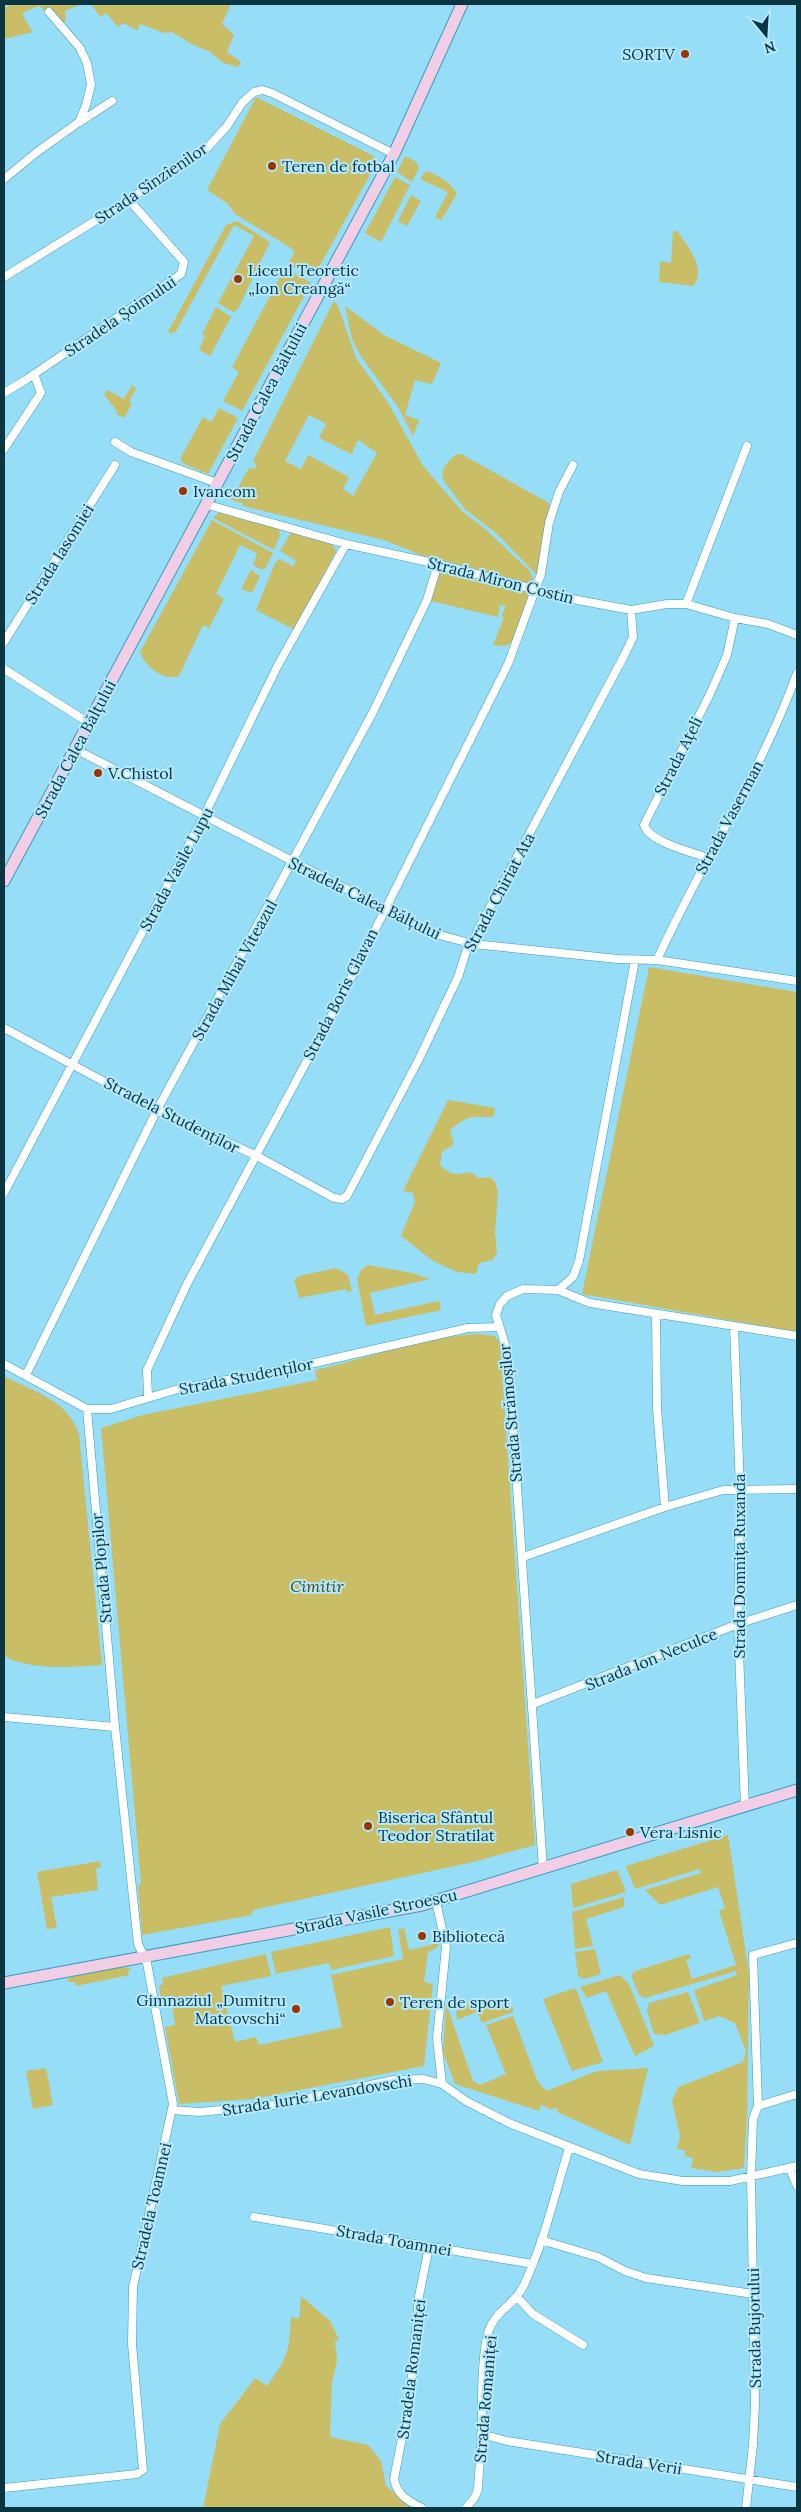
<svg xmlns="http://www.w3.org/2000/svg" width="801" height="2512" font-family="Lora,serif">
<rect width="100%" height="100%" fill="#96def7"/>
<!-- green -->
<path fill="#c9bd65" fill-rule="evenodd" d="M13 4H82L65 11 66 20 58 28 40 6 26 11 22 15 33 32 4 39V8Z
M91 4H231L222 24 234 35 227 52 241 62 238 67 223 63 209 51 193 45 172 32 164 33 140 24 137 30 123 23 118 27 106 13 100 17Z
M256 97 374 156 376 164 313 278 288 264 294 253 291 248 235 214 227 203 207 190Z
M405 156 416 162 419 167 412 182 397 172Z
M426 171C436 174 453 184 457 194L441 220 435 217 448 192 420 179Z
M395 177 410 185 381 242 365 233Z
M411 195 421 201 407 226 398 221Z
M237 221 270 242 238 309 233 312 218 303 254 236 234 225 175 333 173 332 171 334 168 332 226 225Z
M673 231H677C686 243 708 271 693 286L659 282 660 261 671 263Z
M287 269 311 283 242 411 223 401 239 372 232 367 284 270Z
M334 301 338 306 356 358 389 404 423 466 462 511 485 529 529 570 533 578 532 584 418 554 384 540 243 506 242 503 231 500 249 468 255 469 256 465 253 461ZM309 415 326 424 319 438 353 455 352 453 358 440 377 453 353 496 343 489 349 477 308 455 301 469 285 461Z
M345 306 384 335 441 363 432 384 415 380 405 415 419 420 413 436 398 407 360 355 352 339Z
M216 307 231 317 210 356 199 350 205 336 202 334Z
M132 385 136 388 129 402 132 404 124 418 116 414 117 411 104 395 107 390 124 399Z
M219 408 238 418 208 474 184 464 180 459 203 417 211 422Z
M457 454H461L549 503 550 510 537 575 496 533 465 509 443 480C440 468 448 461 457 454Z
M220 511 279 529 280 535 274 550 213 518Z
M212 520 273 553 265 569H260L253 565 257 553 240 545 216 594 224 599 209 628 203 625 179 676C163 681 145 667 140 652Z
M292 531 332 544 336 551 295 630 256 610 275 563 279 559 293 566 296 561 280 551Z
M251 570 260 576 252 593 241 589Z
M441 570 529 591 531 596 512 642 505 646 493 645 504 617 501 616 506 606 500 605 498 617 431 601 438 572Z
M649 967 797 992V1332L582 1294Z
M448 1100 495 1108 494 1116C486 1119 483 1116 475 1117 465 1117 458 1124 450 1130L454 1144 442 1152 440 1165C449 1175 457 1175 470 1172L479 1178 490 1177 495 1182 498 1192 495 1232 497 1252 493 1260 479 1263 476 1274 457 1272 433 1261 401 1236 415 1202 413 1193 403 1191Z
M368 1265 412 1273 430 1279 370 1293 375 1315 439 1301 441 1310 366 1326 357 1279 361 1270Z
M336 1268 348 1275 352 1291 347 1292 346 1289 299 1298 294 1280 299 1276Z
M478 1334 495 1336 500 1344 535 1845 473 1862 253 1910 252 1915 142 1935 138 1886 141 1883 101 1428 143 1415 317 1380 315 1370C369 1358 422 1337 478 1334Z
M4 1376C34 1392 67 1399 79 1434L102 1665C72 1667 31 1671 4 1656Z
M728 1835 749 1973 747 2117 744 2168 717 2172 691 2168 693 2158 684 2156 686 2151 677 2149 680 2136 672 2101 678 2087 743 2062 746 2051 735 2023 719 2016 704 2021 694 1990 737 1975 736 1971 645 1998 639 1995 631 1975 635 1971 689 1954 691 1958 686 1960 692 1979 736 1965 719 1911 725 1908 718 1887 660 1905 645 1890 701 1873 700 1869 635 1889 626 1866Z
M100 1861 101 1867 96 1868 98 1890 51 1897 57 1928 47 1929 37 1872Z
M617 1870 626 1892 573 1908 571 1884Z
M624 1897V1907L586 1919 593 1946 575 1949 572 1912Z
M390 1927 394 1956 331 1970 329 1963 276 1974 271 1952Z
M404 1928 409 1950 439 1943 438 1947 428 1952 424 1982 433 1984 424 2066 253 2099 179 2104 165 2027 175 2025 172 2006 162 2007 159 1986 163 1984 162 1978 266 1954 271 1976 221 1986 235 2042 256 2037 259 2045 342 2027 331 1975 403 1959 398 1930Z
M595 1949 601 1974 584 1979 578 1976 575 1952Z
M120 1967 131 1968 128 1972 129 1975 76 1986 75 1982H68V1978Z
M620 1975 629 1984 654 2046 635 2056 606 1991 587 1998 580 1987Z
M572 1989H576L603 2062 572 2071 543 1999Z
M688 1992 700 2023 665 2035 654 2034 647 2011 649 2003Z
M446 2003 473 2081 480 2085 506 2074 486 2025 513 2016 537 2080 546 2091 597 2071 648 2068 630 2145 557 2112 558 2109 553 2108 552 2110 541 2105 539 2111 455 2084 443 2052Z
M470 2004 513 2007V2012L482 2023 477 2012 457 2020 456 2012 460 2007Z
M46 2068 53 2105 33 2109 26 2071Z
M301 2296 330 2321 339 2340 335 2341 337 2361 332 2382 330 2437 368 2445 381 2461 386 2486 414 2508H203L220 2424 255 2378 267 2386C288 2357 289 2352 291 2317L299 2319Z"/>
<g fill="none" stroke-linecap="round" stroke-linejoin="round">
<!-- street casing -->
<g stroke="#3a9dba" stroke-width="9">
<path id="street" d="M80 122 112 101
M4 179 37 152 79 122 86 105 91 85 87 63 80 48 49 12
M4 277 129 200 178 165 208 147 227 126 242 103 254 92 262 90 272 93 394 154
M4 393 27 379 181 274 184 262 129 200
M115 442 131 452 217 483
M4 449 41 393 34 374
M205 504 346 544 438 564 567 598 631 610 667 604H686L735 618 768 624 797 635
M686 604 747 446
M4 642 115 465
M4 669 89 723
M75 749 432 933 473 944 618 959 657 960 797 981
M708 858C692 852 649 842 644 825L710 694 727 655 735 618
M657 960C701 863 761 773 797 673
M4 1028 157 1110 255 1155 334 1198 342 1199 347 1196 419 1059 458 977 467 949 473 944 478 930 625 654 633 637 631 610
M4 1193 204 816 278 665 346 544
M558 1290 590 1303 797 1336
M656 1314 657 1409 665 1507
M734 1326 740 1489 738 1624 745 1807
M4 1364 87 1409H111L178 1389 297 1367 468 1328 499 1327
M26 1375 157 1110 372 714 427 600 438 564
M148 1397 147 1370 187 1284 344 992 508 664 541 574 549 523 559 492 573 465
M523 1557 665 1507 723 1490 797 1489
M533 1704 738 1624 797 1605
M4 1717 115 1727
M543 1869 508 1354 496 1315 500 1304 507 1296 523 1289 558 1290 573 1277 579 1261 635 960
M436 1901 446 1947 437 2038 442 2084
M758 2106 753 1955 797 1943
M172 2110 199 2112 274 2105 394 2080 424 2079 442 2084 466 2101 509 2123 639 2174 683 2181H730L797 2166
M790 2169 797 2186
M254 2217 533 2264
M541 2240 598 2257 625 2271 646 2278 753 2294
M517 2297 533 2314 583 2345
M481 2434 507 2441 797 2487
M4 2488 137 2474 143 2470 132 2344 133 2287 173 2104 147 1963 138 1944 115 1727 87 1409
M422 2508C408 2501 397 2495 394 2479L410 2397 419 2296 429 2247
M466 2508 475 2497 478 2489C479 2470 481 2451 482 2432 482 2401 481 2368 487 2337 492 2311 514 2307 524 2285 544 2242 555 2194 569 2148
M746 2508 753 2445 755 2404 751 2176 753 2119 758 2106 797 2094"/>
</g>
<!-- secondary casing -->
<g stroke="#3a9dba" stroke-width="13">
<path id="secondary" d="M4 881 394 154 462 4
M4 1983 422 1905 797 1790"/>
</g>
<!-- street -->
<use href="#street" stroke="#fff" stroke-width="8"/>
<!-- secondary -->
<use href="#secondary" stroke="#f1cee6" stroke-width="11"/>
</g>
<!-- markers -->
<g fill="#9a3600" stroke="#b4e8fb" stroke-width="2">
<circle cx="685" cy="54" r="5"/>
<circle cx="272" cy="166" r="5"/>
<circle cx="238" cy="279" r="5"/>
<circle cx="183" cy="491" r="5"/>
<circle cx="98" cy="773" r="5"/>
<circle cx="368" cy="1826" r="5"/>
<circle cx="630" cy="1832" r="5"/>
<circle cx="422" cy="1936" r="5"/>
<circle cx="390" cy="2002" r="5"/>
<circle cx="296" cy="2009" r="5"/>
</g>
<g text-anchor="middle" stroke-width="4" stroke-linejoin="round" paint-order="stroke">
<!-- poi labels -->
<g font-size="16" fill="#0a3541" stroke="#b4e8fb" text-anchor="start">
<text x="675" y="60" text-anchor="end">SORTV</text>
<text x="282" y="172">Teren de fotbal</text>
<text x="248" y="276">Liceul Teoretic<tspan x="248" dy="18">„Ion Creangă“</tspan></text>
<text x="193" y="497">Ivancom</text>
<text x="108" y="779">V.Chistol</text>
<text x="378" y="1823">Biserica Sfântul<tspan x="378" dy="18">Teodor Stratilat</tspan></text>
<text x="640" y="1838">Vera Lisnic</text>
<text x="432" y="1942">Bibliotecă</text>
<text x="286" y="2006" text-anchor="end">Gimnaziul „Dumitru<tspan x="286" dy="18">Matcovschi“</tspan></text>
<text x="400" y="2008">Teren de sport</text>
</g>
<!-- street labels -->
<g font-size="16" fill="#0a3541" stroke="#b4e8fb">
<text transform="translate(151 183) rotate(-34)" y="6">Strada Sînzîenilor</text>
<text transform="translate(120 316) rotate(-34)" y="6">Stradela Șoimului</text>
<text transform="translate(266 392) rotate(-62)" y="6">Strada Calea Bălțului</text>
<text transform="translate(59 554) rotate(-58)" y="6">Strada Iasomiei</text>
<text transform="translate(501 580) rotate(14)" y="6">Strada Miron Costin</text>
<text transform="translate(75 749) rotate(-62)" y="6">Strada Calea Bălțului</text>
<text transform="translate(678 756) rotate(-63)" y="6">Strada Ațeli</text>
<text transform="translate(729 817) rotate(-62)" y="6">Strada Vaserman</text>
<text transform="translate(176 869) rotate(-62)" y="6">Strada Vasile Lupu</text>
<text transform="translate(499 892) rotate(-62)" y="6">Strada Chiriat Ata</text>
<text transform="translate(365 898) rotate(26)" y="6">Stradela Calea Bălțului</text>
<text transform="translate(234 970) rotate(-61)" y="6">Strada Mihai Viteazul</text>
<text transform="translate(340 994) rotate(-63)" y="6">Strada Boris Glavan</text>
<text transform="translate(172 1115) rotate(27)" y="6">Stradela Studenților</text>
<text transform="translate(246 1376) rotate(-11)" y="6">Strada Studenților</text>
<text transform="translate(510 1413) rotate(-95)" y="6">Strada Strămoșilor</text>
<text transform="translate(739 1566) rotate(-90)" y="6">Strada Domnița Ruxanda</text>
<text transform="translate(101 1568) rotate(-95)" y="6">Strada Plopilor</text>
<text transform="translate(651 1659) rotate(-22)" y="6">Strada Ion Neculce</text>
<text transform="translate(376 1911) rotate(-12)" y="6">Strada Vasile Stroescu</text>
<text transform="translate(317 2095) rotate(-9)" y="6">Strada Iurie Levandovschi</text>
<text transform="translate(151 2206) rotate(-77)" y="6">Stradela Toamnei</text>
<text transform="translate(394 2240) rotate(10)" y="6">Strada Toamnei</text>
<text transform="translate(754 2328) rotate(-91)" y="6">Strada Bujorului</text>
<text transform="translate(411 2369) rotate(-83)" y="6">Stradela Romaniței</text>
<text transform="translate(485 2399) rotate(-85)" y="6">Strada Romaniței</text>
<text transform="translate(639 2462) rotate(9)" y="6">Strada Verii</text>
</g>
<!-- park labels -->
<g font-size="16" font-style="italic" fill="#4c461a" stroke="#b4e8fb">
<text x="317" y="1592">Cimitir</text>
</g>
</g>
<!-- border -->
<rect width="801" height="2512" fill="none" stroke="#0a3541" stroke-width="10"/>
<!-- north arrow -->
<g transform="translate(766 35) rotate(162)" stroke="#b4e8fb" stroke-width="4" paint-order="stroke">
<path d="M0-4L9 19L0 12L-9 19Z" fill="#0a3541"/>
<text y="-8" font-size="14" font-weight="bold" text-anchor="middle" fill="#0a3541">N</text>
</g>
</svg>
